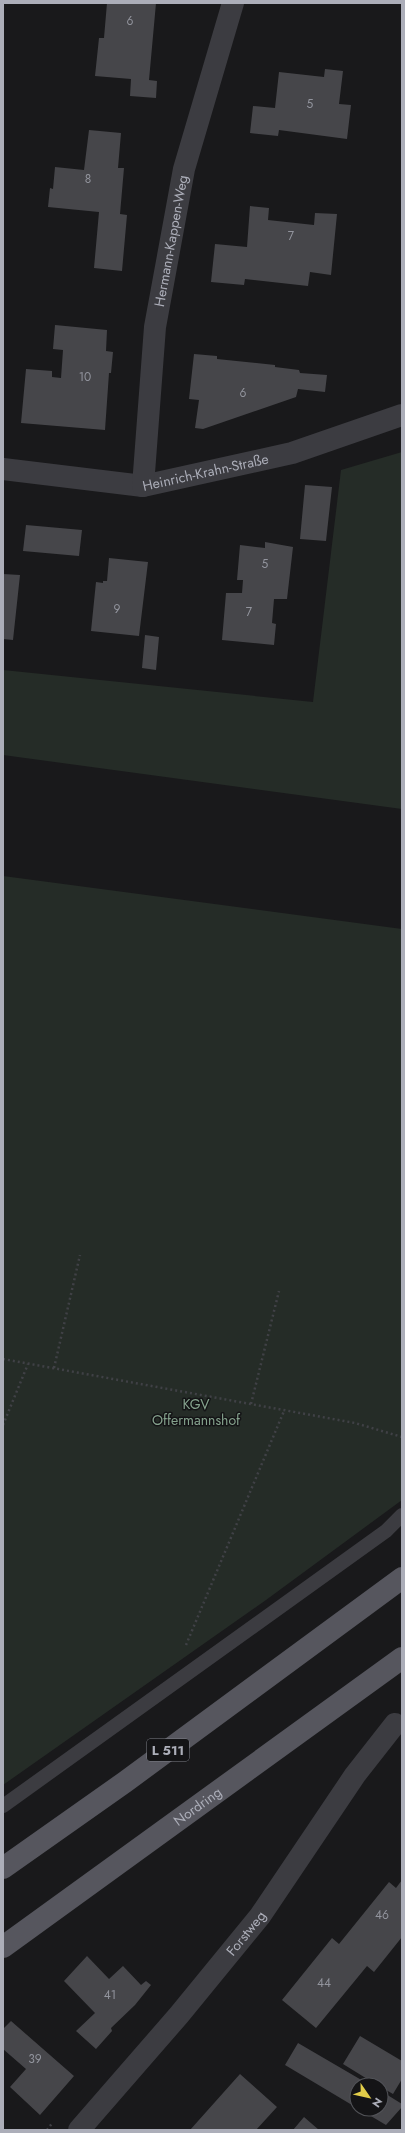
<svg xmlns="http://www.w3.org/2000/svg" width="405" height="2133" font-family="Jost,sans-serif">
<rect width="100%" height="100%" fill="#19191b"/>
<!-- green -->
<path fill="#252c27" d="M402 452V809L3 755V670L313 702 341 470Z
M3 876 402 929V1500L266 1600 3 1785Z"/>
<!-- building -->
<path fill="#46464a" d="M107 3H156L149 80 157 81 156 98 130 96 131 79 95 76 99 38H104Z
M325 69 343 71 339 104 351 105 347 139 279 130 278 136 250 133 253 106 275 108 279 72 324 77Z
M89 130 121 133 118 168H124L120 214 127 215 122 271 94 268 99 212 48 207 50 188 53 189 55 167 84 170Z
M250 206 269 208 268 220 314 225 315 213 337 214 331 275 310 272 308 286 245 279 244 285 211 282 215 244 247 247Z
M55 325 107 330 106 351 113 352 111 373H109L105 430 21 423 26 369 52 371V377L61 378 63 350 53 349Z
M194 354 217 356V359L275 365V367L299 370 300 373 327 375 325 392 298 389 296 397 203 429 195 428 199 400 189 399Z
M305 485 332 487 326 541 300 539Z
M26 525 82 530 79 556 23 551Z
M265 542 293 547 287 599H274L272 623 276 624 274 645 222 640 226 593H242L243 580H237L240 545 265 548Z
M109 558 148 562 139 636 91 631 96 582 103 583V581H107Z
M3 574 20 575 13 640 3 639Z
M145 635 159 637 156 670 142 668Z
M402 1880V1937L374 1972 367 1966 316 2028 282 2000 332 1938 339 1944 389 1882 396 1888Z
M87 1956 109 1979 123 1966 141 1985 146 1981 151 1985 135 2005 111 2028 112 2031 96 2049 76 2031 95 2013 64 1981Z
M11 2021 74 2076 40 2115 10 2087 26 2069 3 2049V2029Z
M360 2036 402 2061V2079L393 2094 381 2087V2085H377L343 2064Z
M298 2043 370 2085H357V2108L285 2065Z
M240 2074 277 2107 256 2130H190Z
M381 2091 402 2104V2107L386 2125 359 2109H381Z
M304 2117 319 2130H293Z"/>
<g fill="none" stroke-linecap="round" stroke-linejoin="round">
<!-- path -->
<path stroke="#404146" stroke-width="2.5" stroke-dasharray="2 3" stroke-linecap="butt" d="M3 1359 355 1423 402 1437
M54 1368 80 1255
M251 1404 279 1291
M3 1425 28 1364
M186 1645 284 1411
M47 2130 53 2122"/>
<!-- service -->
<path stroke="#3c3c41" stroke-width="14" d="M3 1806 386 1531 402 1515"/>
<!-- minor -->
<g stroke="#3c3c41" stroke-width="22">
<path id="s1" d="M3 469 143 486 292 453 402 415"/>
<path id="s2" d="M143 486 155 327 184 169 233 3"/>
<path id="s3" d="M79 2130 179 2015 260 1916 355 1775 395 1724"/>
</g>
<!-- primary -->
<g stroke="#56565e" stroke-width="22">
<path d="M3 1868 125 1782 402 1578"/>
<path id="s4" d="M3 1947 402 1658"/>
</g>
</g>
<g text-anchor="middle" stroke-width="3" stroke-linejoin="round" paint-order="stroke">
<!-- number labels -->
<g font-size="12" fill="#92949d">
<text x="130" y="25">6</text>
<text x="310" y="108">5</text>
<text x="88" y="183">8</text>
<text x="291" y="240">7</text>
<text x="85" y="381">10</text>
<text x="243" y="397">6</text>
<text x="265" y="568">5</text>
<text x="117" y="613">9</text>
<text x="249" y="616">7</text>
<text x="382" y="1919">46</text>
<text x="324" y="1987">44</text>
<text x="110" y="1999">41</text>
<text x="35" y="2063">39</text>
</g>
<!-- shield labels -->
<rect fill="#141416" stroke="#7e8088" stroke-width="1" x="147" y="1739" width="42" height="22" rx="3"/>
<g font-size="13" font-weight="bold" fill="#acaeb9">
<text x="168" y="1755">L 511</text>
</g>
<!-- street labels -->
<g font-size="14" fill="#acaeb9" stroke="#141416">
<text dy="5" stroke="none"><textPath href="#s2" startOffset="247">Hermann-Kappen-Weg</textPath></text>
<text dy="5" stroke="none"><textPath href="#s1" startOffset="205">Heinrich-Krahn-Straße</textPath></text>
<text dy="5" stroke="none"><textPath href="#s4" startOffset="240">Nordring</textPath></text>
<text dy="5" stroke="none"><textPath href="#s3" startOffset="258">Forstweg</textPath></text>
</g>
<!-- park labels -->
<g font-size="14" fill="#85a28d" stroke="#141416">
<text x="196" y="1409">KGV<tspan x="196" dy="16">Offermannshof</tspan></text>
</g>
</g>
<!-- border -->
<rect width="405" height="2133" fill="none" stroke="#acaeb9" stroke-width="8"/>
<!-- north arrow -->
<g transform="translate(369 2097) rotate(124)"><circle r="19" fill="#141416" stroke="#515257"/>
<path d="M0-3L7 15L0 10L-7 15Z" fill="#e2cd49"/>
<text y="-6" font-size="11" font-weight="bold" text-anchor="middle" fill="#acaeb9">N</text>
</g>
</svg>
